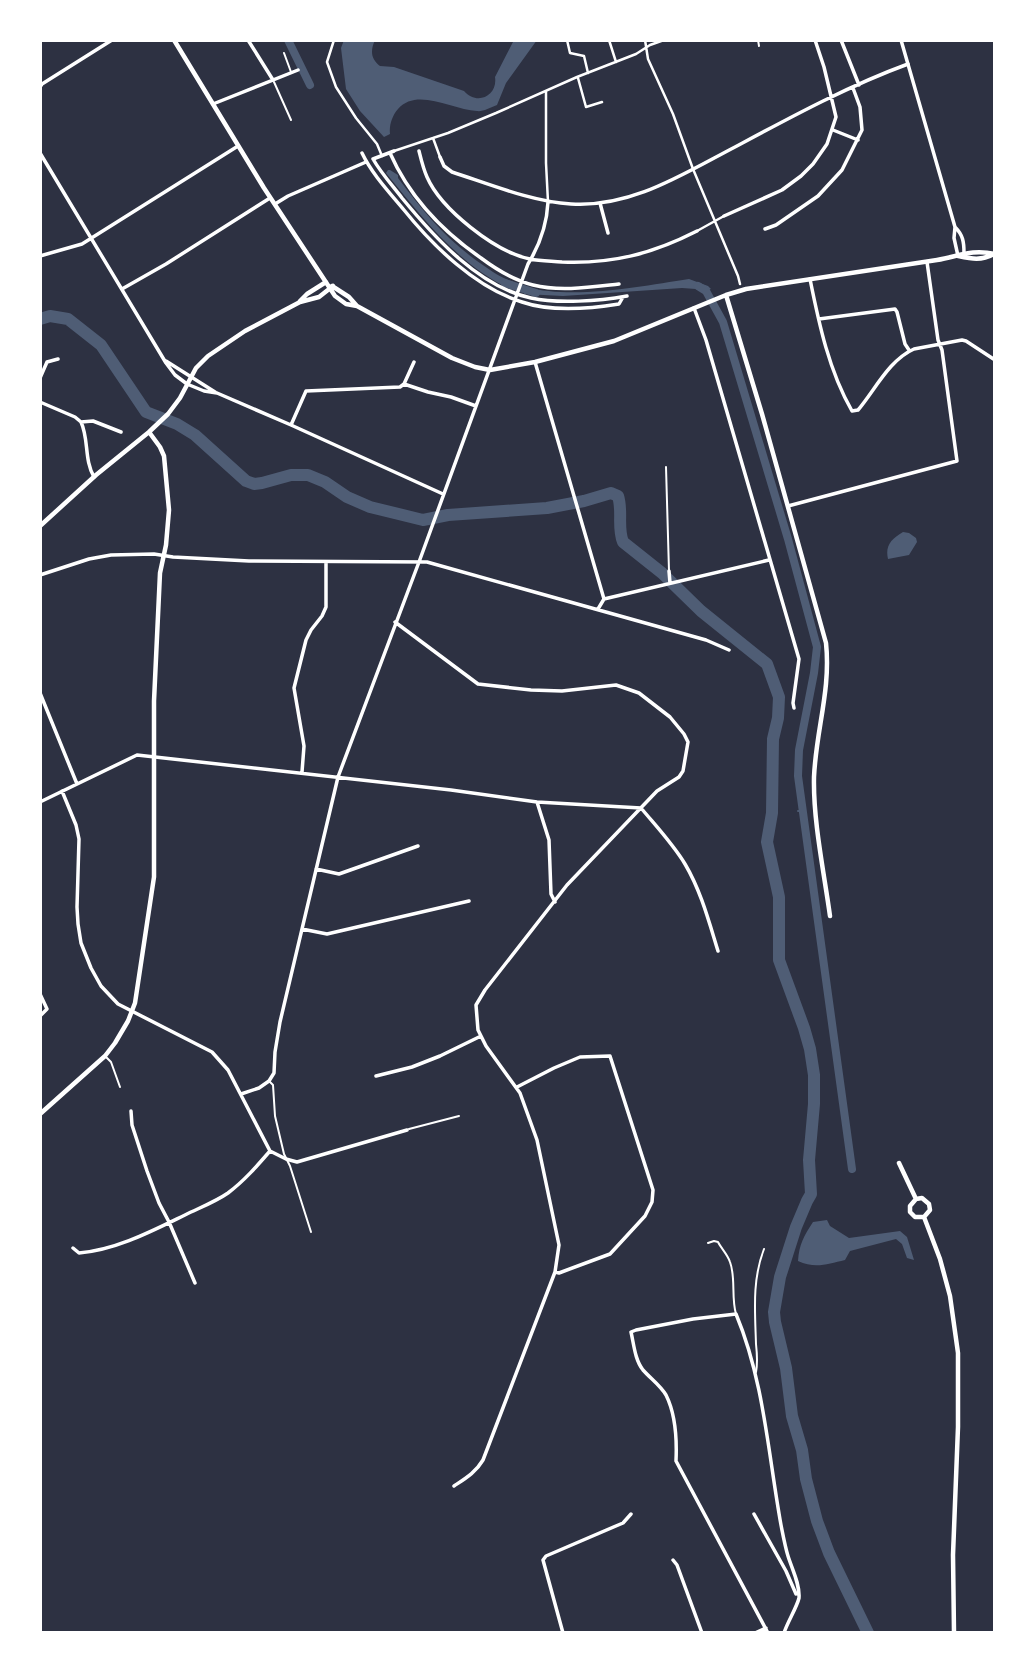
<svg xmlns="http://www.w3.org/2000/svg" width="1035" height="1673" font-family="'Archivo Narrow',sans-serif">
<rect width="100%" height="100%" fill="#2d3142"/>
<!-- water -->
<path fill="#4f5d75" d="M344 40H375C370 51 371 59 380 66L394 67 464 91C477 106 498 96 495 77L514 40H537L506 83 497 105C490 108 482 112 477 111 453 110 417 87 398 109 392 116 389 125 390 134L384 137 360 111 346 89 341 48Z
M388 170H390L398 175V178C422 210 444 237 477 261 489 269 500 278 514 282L512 290C458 265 422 217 386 173Z
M689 279 708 286 711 289 702 292 696 289 682 288 563 296 524 294 527 287C573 300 642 286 689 279Z
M903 532 909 533 916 538 917 542 909 555 888 559C885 546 891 539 903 532Z
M827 1220 830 1226 849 1238 900 1231 907 1237 914 1260 907 1258 902 1244 896 1239 850 1251 845 1260C828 1264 815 1269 798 1261 799 1244 804 1236 813 1222Z"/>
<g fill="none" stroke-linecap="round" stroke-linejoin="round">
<!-- stream -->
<path stroke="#4f5d75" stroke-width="2" d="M798 811H801"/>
<!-- canal -->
<path stroke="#4f5d75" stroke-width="8" d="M288 40 310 85
M505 283 536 293
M698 286 706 291 723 322 788 539 817 647 814 673 799 750 798 776 852 1169"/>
<!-- river -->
<path stroke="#4f5d75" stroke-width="12" d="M40 319 50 316 68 319 101 345 146 412 177 424 195 435 246 481 254 484 262 483 291 475H308L325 482 347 497 370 507 423 520 448 515 547 508 584 501 611 493 618 496C623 511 617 528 623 542L662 573 701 611 767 664 779 697 778 718 773 739 772 813 767 842 779 897V960L804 1028 810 1049 814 1075V1104L809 1160 811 1194 807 1201 796 1227 780 1277 774 1312 775 1322 786 1368 792 1416 802 1450 806 1479 817 1521 829 1553 868 1633"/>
<!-- service -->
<path stroke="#fff" stroke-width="2" d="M758 40 759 46
M284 53 291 72
M274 82 291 120
M666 467 669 571
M106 1057 111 1062 120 1087
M270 1082 273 1085 275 1116 284 1154 290 1166 311 1232
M409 1129 459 1116
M708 1243 714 1241 718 1242C721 1248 728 1255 730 1262 736 1278 731 1297 736 1314
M756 1372C758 1362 757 1353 756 1344 755 1311 752 1280 764 1249"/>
<!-- pedestrian -->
<path stroke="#fff" stroke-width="2.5" d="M334 40 327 62 336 87 356 118 377 144 382 156
M567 40 570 53 584 56 588 73
M609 40 616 62
M645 40 648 59 673 114 693 169 738 276 740 284
M578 78 586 107 602 102
M546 91V163L548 202
M433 138 440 157
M394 151 448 133 496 113 577 77 636 54 650 45 664 40
M697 231 724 216"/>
<!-- minor -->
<path stroke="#fff" stroke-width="3.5" d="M248 40 273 80
M841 40 859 85
M213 104 298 70
M833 130 858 140
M419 151C421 159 423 168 427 177 441 209 495 252 530 259 540 261 551 261 562 262 612 264 652 254 697 231
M40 153 166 363 175 375 187 384 204 391 217 393 291 425 443 494
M362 153C372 174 389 192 404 210 433 246 476 288 522 302 551 312 588 309 619 304L623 297
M390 153C409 196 442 231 481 258 497 270 513 280 533 285 560 292 592 287 619 284
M440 157 444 166 452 172C489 184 533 202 571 204 631 208 683 174 735 147 791 117 848 86 908 64
M373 159C381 173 392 185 402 198 434 237 479 287 531 298 558 304 599 301 627 296
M373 159 394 151
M600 203 608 233
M275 204 288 196 366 162
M724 216 782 190 801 176 813 164 827 144 836 117 824 67 815 40
M765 229 776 225 818 196 842 170 862 130 860 107 853 88
M40 256 82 244 238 146
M810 279C819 324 829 371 852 411L858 410C875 390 889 360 914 349L962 340 966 341 995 360
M122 289 166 264 270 198
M694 308 706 340 799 659 793 703 794 708
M819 319 895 309 897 312 905 344 909 350
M166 361 215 392
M535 362 604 599
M40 378 47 362 58 359
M404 384 428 392 451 397 476 406
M40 402 75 417 81 422
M81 422C89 439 84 460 94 477
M81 422 93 421 121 432
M291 425 306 391 400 387 404 384 414 362
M788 506 957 461 942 350 938 340 927 262
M669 571 670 583
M40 575 89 559 111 555 154 554 173 557 249 561 427 562 706 640 729 650
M598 609 604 599 769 560
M395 622 478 684 531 690 562 691 616 685 639 693 670 717 684 734 688 742 683 771 679 777 657 791 567 885 485 990 476 1005 478 1030 486 1046 520 1093 537 1140 559 1245 555 1272 483 1460C476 1472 466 1478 454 1486
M40 693 77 784
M302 772 304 746 294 688 306 640 311 630 322 616 326 607V563
M62 791 76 825 79 839 77 907 78 924 81 943 91 968 101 986 118 1004 212 1052 228 1070 270 1151 286 1159 297 1162 407 1130
M40 802 137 755 451 790 537 802 641 808
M537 802 549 840 551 894 555 902
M641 808C656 826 673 844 685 864 701 891 709 922 718 951
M316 869 339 874 418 846
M302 929 327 934 469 901
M40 994 47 1009 40 1016
M376 1076 412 1067 440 1056 481 1036
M517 1087 554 1068 580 1057 610 1056 653 1190 652 1202 645 1216 610 1254 559 1273 555 1272
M241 1094 259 1088 269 1081 274 1073 275 1052 280 1022 338 777 419 562 528 264C539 246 547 223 548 202
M131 1111 132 1125 147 1171 159 1203 169 1222 195 1283
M73 1248 79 1253C116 1250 152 1231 185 1215 199 1208 215 1202 228 1193 244 1181 257 1166 270 1151
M754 1514 786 1571 796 1594
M673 1560 677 1565 702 1633
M563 1633 543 1560 546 1556 623 1523 631 1514
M755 1633 766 1628
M768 1633 676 1461C677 1439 676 1415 666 1395 660 1385 651 1379 643 1370 635 1360 634 1345 631 1332L636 1330 693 1319 736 1314C764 1381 768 1453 781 1525 783 1535 785 1546 788 1556 792 1569 800 1584 799 1598 797 1607 787 1623 784 1633"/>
<!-- tertiary -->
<path stroke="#fff" stroke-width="3.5" d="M901 40 955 227C963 235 964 242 964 253
M40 87 42 84 112 40
M955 227 954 238 958 256"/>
<!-- secondary -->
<path stroke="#fff" stroke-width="4.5" d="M174 40 264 188 335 296 346 304 357 306 452 358 475 367 490 370 535 362 614 341 726 295 746 289 937 260C960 256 971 249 995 254
M958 256C972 259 981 261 994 254
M332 286 349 297 357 306
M726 295 762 414 826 643C831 690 816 730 814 777 813 821 824 872 830 916
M300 301 307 294 326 282
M40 526 96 475 149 432 168 414 180 398 196 368 208 356 245 331 300 302 319 297 333 286
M40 1114 105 1056 115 1043 128 1021 135 1003 154 877V701L160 573 166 545 169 510 164 456 160 447 149 432
M899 1163 916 1199
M916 1199 910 1206V1212L915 1217H924
M916 1199 922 1198 929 1204 930 1210 924 1217
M924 1217 940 1259 950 1296 958 1353V1427L953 1555 954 1633"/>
</g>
<!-- border -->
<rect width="1035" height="1673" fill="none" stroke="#ffffff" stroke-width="84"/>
</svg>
